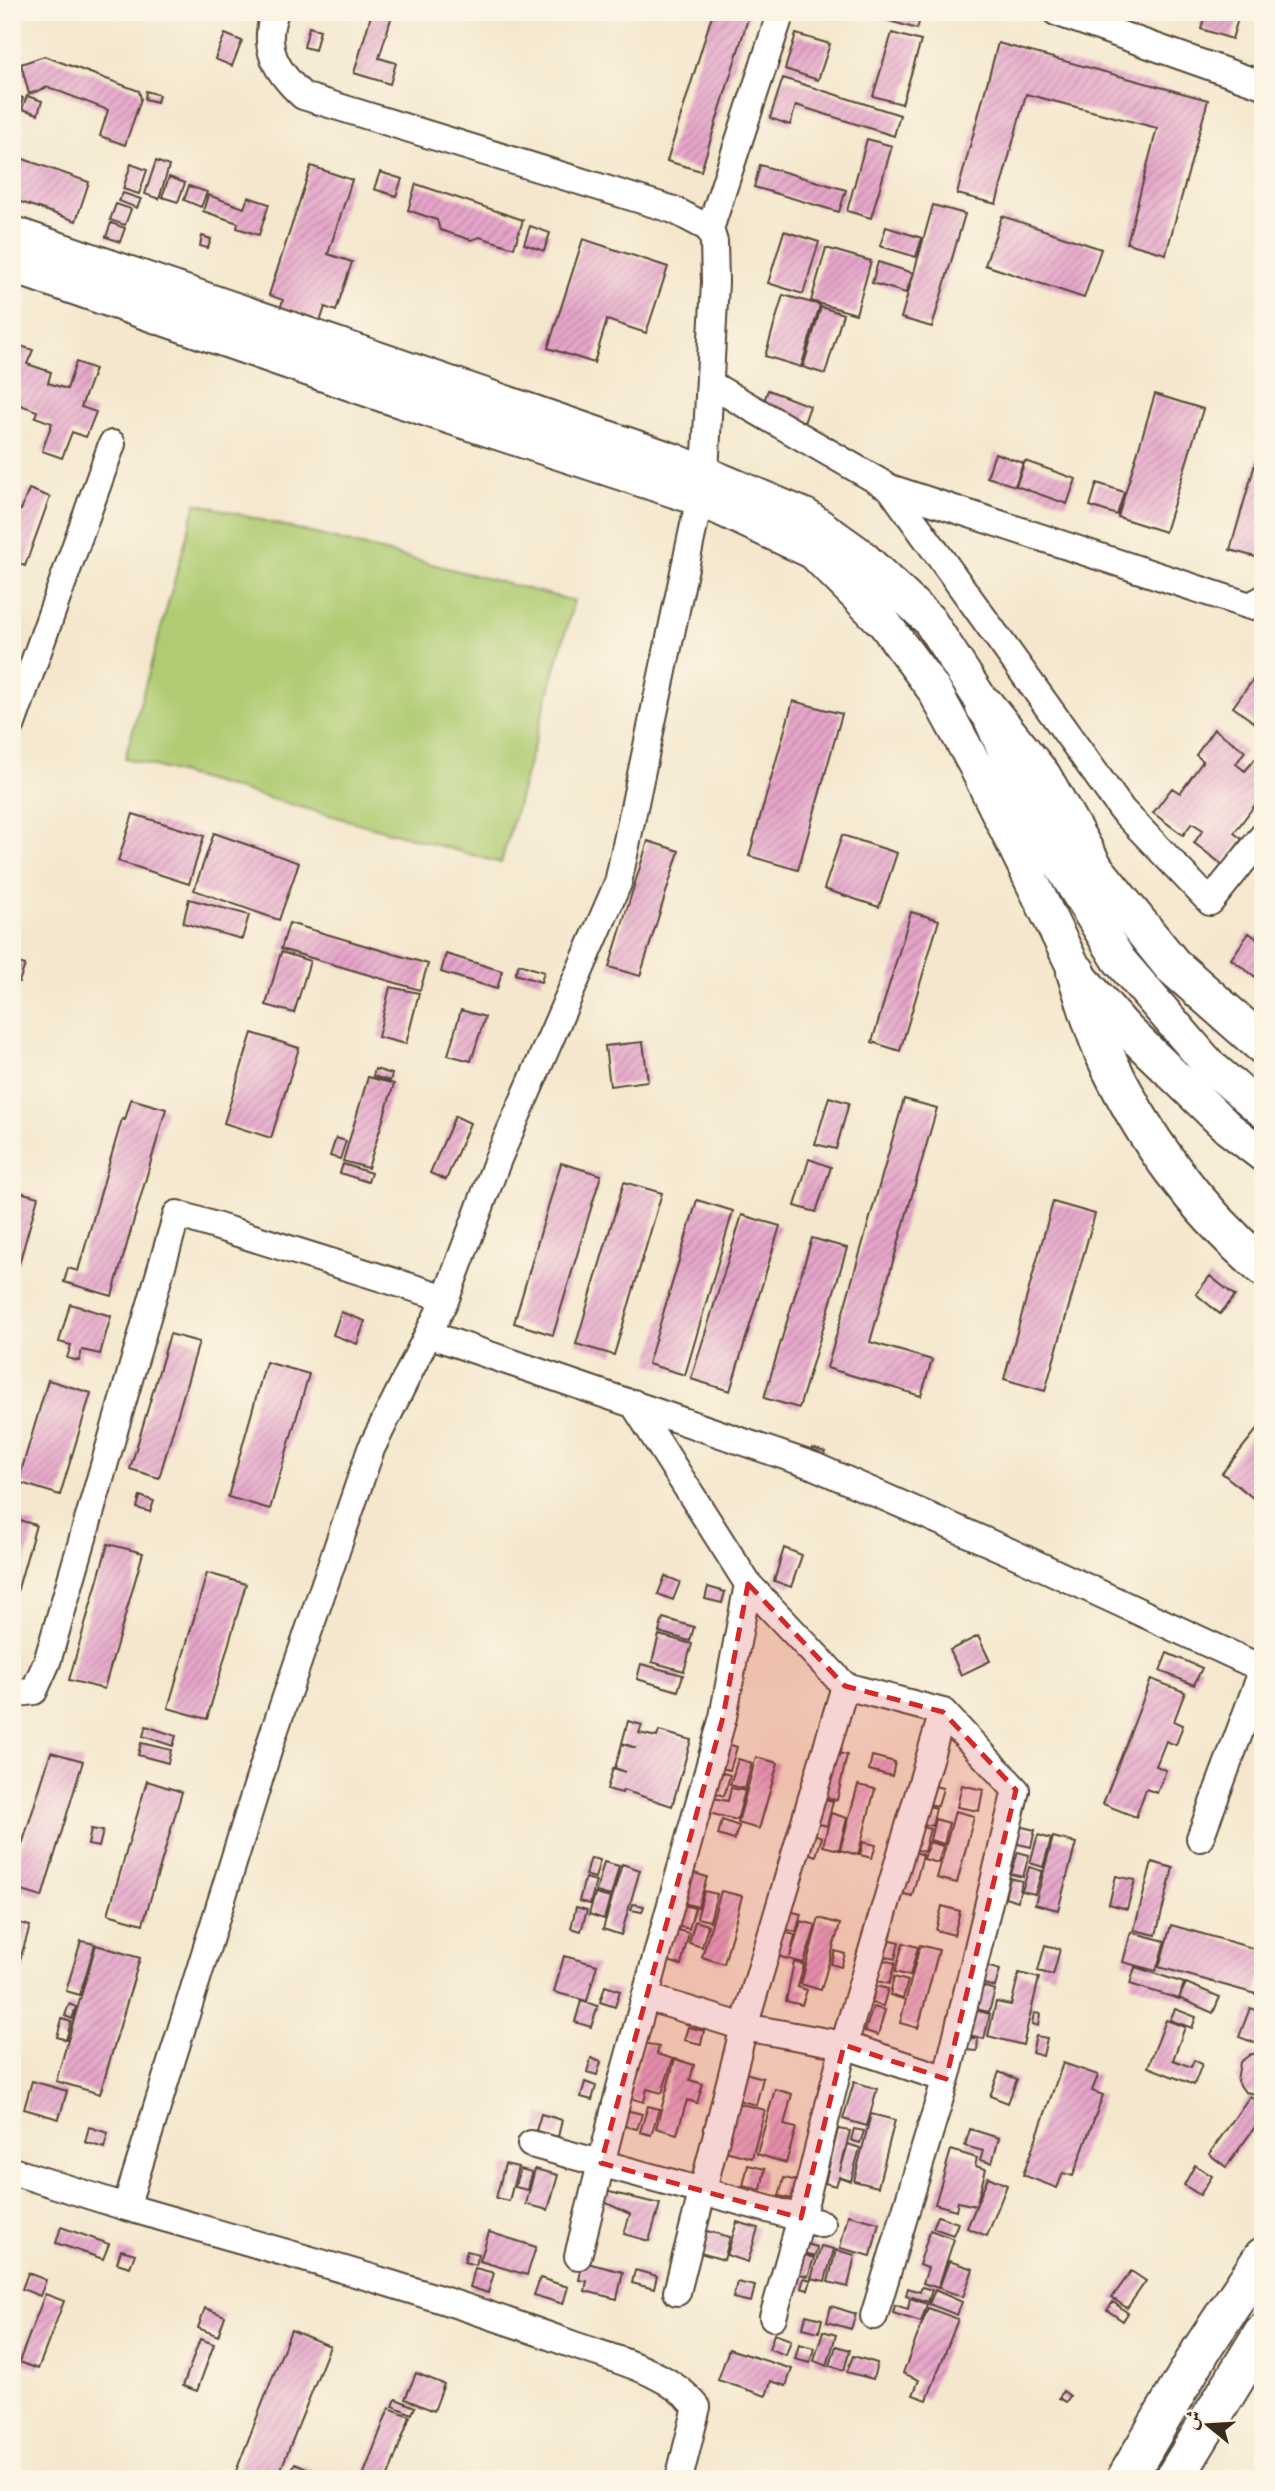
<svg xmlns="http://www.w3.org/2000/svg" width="1275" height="2491" font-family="'Libre Bodoni',Amiri,serif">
<defs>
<pattern id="building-hatch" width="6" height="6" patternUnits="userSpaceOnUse" patternTransform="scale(1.75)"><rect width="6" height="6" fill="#e6a6ca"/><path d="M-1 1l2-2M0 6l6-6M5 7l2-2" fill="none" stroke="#bc87a3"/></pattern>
</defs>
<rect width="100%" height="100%" fill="#fcf5e5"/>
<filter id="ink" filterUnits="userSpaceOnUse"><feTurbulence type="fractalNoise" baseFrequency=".0143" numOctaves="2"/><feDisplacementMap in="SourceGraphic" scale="14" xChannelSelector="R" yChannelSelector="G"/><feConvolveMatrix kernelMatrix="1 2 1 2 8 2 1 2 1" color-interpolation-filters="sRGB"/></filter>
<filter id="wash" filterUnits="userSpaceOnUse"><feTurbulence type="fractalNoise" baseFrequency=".00686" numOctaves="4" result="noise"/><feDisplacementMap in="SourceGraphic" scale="28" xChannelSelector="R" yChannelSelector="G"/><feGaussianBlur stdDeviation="1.57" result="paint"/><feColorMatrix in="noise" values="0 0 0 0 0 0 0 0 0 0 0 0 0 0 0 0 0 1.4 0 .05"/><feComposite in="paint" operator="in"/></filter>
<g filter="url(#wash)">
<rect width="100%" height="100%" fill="#f4e7cd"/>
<!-- pitch -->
<path fill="#b0cc73" stroke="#767b48" stroke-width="2" d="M196 503 574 601 501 863 125 758Z"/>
<g id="blocks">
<!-- building -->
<path fill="url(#building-hatch)" d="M372 12H393L379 58 396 63 390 84 354 73Z
M713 12H750L701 171 667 161Z
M818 12H839L837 19Z
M859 12H922L917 29Z
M1145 12H1169L1167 20Z
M1206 12H1240L1232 39 1201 29Z
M309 27 320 30 315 50 304 47Z
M892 33 921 41 902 104 873 96Z
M225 34 242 41 232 66 215 59Z
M796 34 830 44 818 80 785 69Z
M998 43 1208 100 1166 254 1127 243 1157 128 1026 94 996 204 957 194Z
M44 56 139 91 141 99 125 145 100 136 108 110 48 87 29 94 21 64Z
M783 78 900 115 894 136 796 105 790 125 770 118Z
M146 91 159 95 157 102 145 99Z
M12 94 23 98 20 107 12 105Z
M27 96 42 101 38 114 22 109Z
M867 139 892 146 871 218 847 211Z
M12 155 89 182 76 221 12 199Z
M156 161 169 166 159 199 145 194Z
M131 164 147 170 139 194 123 189Z
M760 165 846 190 839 212 754 187Z
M311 166 352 180 328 254 352 262 336 311 325 307 320 322 280 309 283 300 269 295Z
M380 172 402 179 396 196 374 189Z
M169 177 185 183 178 202 162 197Z
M416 184 523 220 514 248 480 237 471 240 440 230 437 220 408 210Z
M189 186 207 192 201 207 184 200Z
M123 193 141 199 137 208 119 201Z
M208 195 244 208 248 197 269 204 259 235 237 228 238 223 203 211Z
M116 204 131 209 125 225 110 220Z
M933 205 965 214 932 327 901 318Z
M1002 216 1101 249 1084 298 985 265Z
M111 223 125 228 120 242 106 237Z
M530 226 550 233 544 251 524 244Z
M886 227 922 238 916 257 880 246Z
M784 231 819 242 803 294 768 283Z
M202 236 211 239 208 248 200 246Z
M583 239 668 267 646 333 607 320 594 363 548 348Z
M826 248 871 261 856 314 811 301Z
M878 262 913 273 906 293 872 283Z
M783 295 820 305 801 367 765 356Z
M821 307 843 314 825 374 803 367Z
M12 343 33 350 27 364 51 372 48 383 67 389 76 362 95 369 81 407 96 412 86 437 72 432 62 458 42 451 52 423 35 417 37 411 15 403 19 392 12 389Z
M768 390 810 406 804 423 762 407Z
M1155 394 1203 409 1165 532 1118 517Z
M1262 440H1263V559L1230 550Z
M995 453 1023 463 1015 486 987 477Z
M1025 461 1076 479 1067 504 1016 486Z
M1097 483 1124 492 1117 515 1090 506Z
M29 489 50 497 25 566 12 561V507L21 510Z
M1252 681 1259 687 1263 682V729L1233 707Z
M793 701 842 714 798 870 749 856Z
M1214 729 1245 751 1236 764 1245 771 1255 759 1263 765V804L1258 801 1234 833 1242 839 1223 865 1194 843 1203 830 1192 823 1183 835 1153 813 1172 788 1180 793 1203 761 1196 755Z
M133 814 204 836 189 884 118 861Z
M214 833 299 863 279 920 194 890Z
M842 835 897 853 879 907 824 889Z
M648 841 679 851 640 976 609 967Z
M189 899 249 915 242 939 183 923Z
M911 912 939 920 900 1051 872 1042Z
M289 923 428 964 420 990 281 949Z
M1263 930V978L1261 981 1231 959 1249 933 1256 938Z
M281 952 310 961 294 1013 266 1005Z
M446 954 502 971 497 989 441 972Z
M12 961 25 965 19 982 12 979Z
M519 964 544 972 541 982 515 974Z
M390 987 419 993 406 1044 378 1037Z
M461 1010 485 1017 471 1061 448 1055Z
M252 1033 299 1048 271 1138 224 1123Z
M643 1042 648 1081 610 1086 605 1046Z
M375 1069 392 1074 390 1081 373 1076Z
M368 1077 394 1084 368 1168 343 1161Z
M829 1097 849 1103 836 1149 815 1144Z
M131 1099 166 1109 112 1296 64 1282 68 1268 78 1271 122 1119 125 1120Z
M904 1099 937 1108 870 1342 932 1360 921 1396 827 1368Z
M455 1116 470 1123 446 1180 430 1173Z
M336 1138 346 1141 340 1159 330 1156Z
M809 1159 831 1167 816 1212 795 1206Z
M561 1163 601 1175 553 1335 514 1323Z
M343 1164 371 1173 368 1182 340 1173Z
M624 1182 662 1193 614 1355 576 1344Z
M12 1190 38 1197 19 1264 12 1262Z
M697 1200 733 1211 685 1375 648 1364Z
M1053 1202 1095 1214 1045 1391 1004 1379Z
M742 1215 780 1226 730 1391 691 1379Z
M812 1238 847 1248 799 1408 764 1398Z
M1210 1276 1235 1296 1220 1314 1196 1294Z
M70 1304 111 1316 100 1354 82 1350 79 1361 67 1358 71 1345 59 1342Z
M341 1312 365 1321 357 1344 333 1335Z
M170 1334 199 1342 159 1478 130 1469Z
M266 1362 309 1374 270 1509 228 1497Z
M48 1380 91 1393 60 1495 18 1482Z
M1263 1422V1506L1222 1473Z
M812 1448 825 1452 822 1461 810 1457Z
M140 1496 154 1501 150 1512 137 1508Z
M12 1518 36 1525 13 1606H12Z
M108 1544 143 1553 104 1689 69 1680Z
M784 1548 802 1555 791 1587 774 1581Z
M207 1573 246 1584 207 1719 168 1708Z
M665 1576 680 1582 673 1600 658 1594Z
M708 1587 725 1592 722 1603 705 1599Z
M663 1618 694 1627 690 1641 659 1632Z
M659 1635 692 1644 684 1671 652 1662Z
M978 1636 990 1661 961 1675 950 1650Z
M1167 1653 1202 1668 1194 1685 1160 1671Z
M641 1664 683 1675 678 1691 637 1679Z
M1151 1679 1185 1692 1174 1721 1183 1725 1176 1745 1166 1741 1156 1766 1166 1770 1157 1793 1146 1789 1136 1817 1103 1804Z
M628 1721 642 1725 639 1733 657 1737 659 1731 691 1740 672 1806 623 1790 622 1793 607 1789 613 1768 626 1772 615 1768 622 1744 636 1748 622 1743Z
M146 1726 176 1736 173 1746 143 1736Z
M141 1743 171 1750 168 1763 138 1755Z
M727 1744 737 1747 730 1770 721 1768Z
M830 1751 847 1755 837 1800 820 1796Z
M51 1752 83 1761 42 1897 12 1888V1877Z
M872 1756 895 1762 892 1776 869 1770Z
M756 1757 778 1763 759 1829 738 1823Z
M738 1759 752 1763 745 1789 730 1785Z
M720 1772 730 1775 724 1796 714 1793Z
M147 1781 182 1792 143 1924 108 1914Z
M858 1785 875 1789 858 1855 840 1850Z
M929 1785 943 1788 938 1806 924 1803Z
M962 1785 983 1790 979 1811 957 1807Z
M731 1788 745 1791 737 1820 709 1813 713 1798 728 1801Z
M819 1798 833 1801 827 1826 813 1822Z
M924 1805 936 1808 932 1826 920 1823Z
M955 1811 974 1816 957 1883 937 1878Z
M831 1813 847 1818 839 1850 823 1846Z
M935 1819 949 1823 944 1844 930 1840Z
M722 1820 739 1826 734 1840 718 1835Z
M1014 1825 1035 1830 1031 1847 1010 1842Z
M919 1826 930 1829 924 1852 912 1848Z
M91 1829 103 1831 99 1847 88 1845Z
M811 1833 822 1837 816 1856 805 1852Z
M1038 1835 1051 1839 1043 1867 1030 1863Z
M1053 1837 1076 1843 1058 1910 1035 1904Z
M863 1842 876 1845 872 1858 860 1855Z
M929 1842 943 1846 938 1863 924 1859Z
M912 1851 923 1855 912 1896 900 1893Z
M1018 1852 1029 1855 1023 1877 1011 1874Z
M591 1858 600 1860 595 1878 585 1875Z
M604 1862 619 1866 611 1896 596 1892Z
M1152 1862 1173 1868 1156 1935 1134 1930Z
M622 1864 640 1870 621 1935 603 1929Z
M1029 1867 1042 1871 1035 1894 1022 1891Z
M694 1873 707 1877 698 1907 684 1903Z
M1116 1876 1135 1880 1127 1909 1109 1904Z
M585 1878 596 1881 590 1904 579 1901Z
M1010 1878 1022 1881 1018 1901 1005 1897Z
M704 1891 717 1894 710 1921 697 1918Z
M721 1891 742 1896 724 1964 702 1957Z
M595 1894 610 1898 604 1919 589 1914Z
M633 1904 644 1906 642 1912 631 1910Z
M683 1905 695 1908 689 1929 677 1926Z
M942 1906 960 1911 954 1935 936 1930Z
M576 1907 587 1910 581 1931 571 1928Z
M789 1911 801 1914 796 1932 784 1929Z
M819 1918 840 1924 821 1990 801 1984Z
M12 1921 30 1926 13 1983H12Z
M695 1921 708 1925 702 1947 689 1943Z
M801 1921 816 1925 804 1963 777 1956 783 1932 795 1935 790 1957Z
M1171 1925 1263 1951V1970L1256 1994 1159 1967Z
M677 1930 689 1933 681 1965 668 1961Z
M1131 1932 1165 1941 1156 1971 1123 1962Z
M888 1939 899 1942 895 1959 883 1956Z
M81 1941 95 1944 80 1995 66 1991Z
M903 1943 918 1947 910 1976 895 1972Z
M96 1945 140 1958 100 2094 56 2081Z
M920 1945 939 1950 918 2028 900 2023Z
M1045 1945 1060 1949 1053 1975 1038 1971Z
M835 1951 845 1954 841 1967 831 1964Z
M564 1956 597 1965 587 2001 554 1992Z
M883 1960 895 1963 889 1984 877 1981Z
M794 1962 804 1965 798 1987 807 1990 802 2005 786 2001Z
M986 1966 1000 1970 995 1987 981 1983Z
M1135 1967 1184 1983 1179 1999 1130 1984Z
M1019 1973 1039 1978 1023 2045 988 2036 996 2002 1011 2005Z
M894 1977 908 1981 903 1999 890 1995Z
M1186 1983 1220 1997 1213 2013 1179 1998Z
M605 1986 620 1991 615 2007 600 2002Z
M876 1986 888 1989 883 2006 872 2003Z
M982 1986 995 1990 989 2012 976 2009Z
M581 2001 598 2006 591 2027 575 2022Z
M69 2004 76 2007 72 2019 65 2016Z
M873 2007 885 2010 878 2035 865 2031Z
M1250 2008 1263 2013V2046L1239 2037Z
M1175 2009 1196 2017 1192 2028 1170 2020Z
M975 2010 990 2014 984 2039 969 2035Z
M1034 2013 1040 2014 1038 2026 1032 2024Z
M62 2019 71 2022 66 2040 57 2037Z
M1166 2020 1185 2027 1173 2060 1191 2067 1194 2060 1202 2064 1194 2085 1148 2067Z
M688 2027 704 2031 701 2044 684 2040Z
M1036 2036 1047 2038 1043 2056 1032 2053Z
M967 2038H978L977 2051 966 2050Z
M645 2043 659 2047 657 2054 673 2059 662 2093 647 2089 644 2102 630 2098Z
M1251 2054H1263V2095L1245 2092 1237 2081 1240 2062Z
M591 2058 601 2062 597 2075 587 2072Z
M675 2059 694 2065 690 2080 703 2084 697 2103 687 2100 677 2134 656 2128Z
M1063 2063 1098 2075 1092 2091 1103 2095 1073 2176 1063 2173 1057 2188 1023 2175Z
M999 2072 1017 2079 1008 2103 990 2096Z
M745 2073 763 2078 756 2105 738 2100Z
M32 2081 67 2091 59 2119 24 2109Z
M585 2082 596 2086 592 2100 581 2097Z
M854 2082 877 2089 867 2126 843 2119Z
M775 2089 792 2094 784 2125 796 2128 786 2163 757 2154Z
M1250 2096 1263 2106V2116L1226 2167 1209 2154Z
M737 2103 765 2110 752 2158 725 2151Z
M648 2106 659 2109 651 2135 640 2132Z
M626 2110 642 2114 637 2129 621 2125Z
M541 2114 562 2120 558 2137 536 2131Z
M871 2114 895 2120 878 2187 854 2181Z
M89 2127 108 2133 104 2148 85 2142Z
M838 2129 850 2131 840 2171 848 2144 860 2148 851 2181 839 2177 836 2186 825 2183Z
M854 2129 864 2131 860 2143 851 2140Z
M970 2129 999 2138 992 2163 980 2160 983 2151 965 2146Z
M951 2150 977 2158 975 2166 986 2169 976 2206 958 2202 956 2210 935 2204Z
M505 2164 518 2167 509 2201 496 2198Z
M748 2165 765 2169 761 2190 743 2186Z
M1195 2165 1212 2176 1200 2195 1184 2185Z
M520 2169 532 2172 528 2190 515 2187Z
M535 2169 558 2175 548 2210 526 2204Z
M988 2177 1007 2185 987 2236 967 2228Z
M784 2178 798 2181 793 2199 779 2196Z
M605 2191 660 2204 649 2241 624 2234 630 2214 602 2201Z
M848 2215 879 2223 871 2256 840 2248Z
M938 2216 958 2223 953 2235 933 2228Z
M737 2222 758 2228 748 2262 727 2255Z
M61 2227 109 2244 103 2259 56 2243Z
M703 2230 730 2237 724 2260 697 2252Z
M930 2230 954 2239 938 2288 923 2283 928 2268 919 2265Z
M489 2232 536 2247 527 2275 480 2261Z
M806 2244 817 2247 815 2256 804 2253Z
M821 2246 834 2249 825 2281 811 2278Z
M121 2250 135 2254 130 2267 117 2263Z
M836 2250 855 2255 848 2287 828 2282Z
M467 2251 479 2254 476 2265 464 2262Z
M805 2255 814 2258 808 2276 799 2274Z
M949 2261 973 2269 963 2297 939 2288Z
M583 2262 623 2272 617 2299 585 2291 587 2281 579 2280Z
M475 2268 494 2273 488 2293 470 2287Z
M635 2270 657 2276 654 2289 632 2283Z
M1131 2271 1146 2281 1127 2308 1112 2298Z
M28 2273 46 2280 40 2296 22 2289Z
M540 2278 568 2287 563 2304 534 2295Z
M804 2278 811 2280 808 2290 801 2288Z
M737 2282 755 2286 751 2302 733 2298Z
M922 2287 932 2290 928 2302 906 2295 908 2288 920 2292Z
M935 2290 962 2302 957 2315 929 2304Z
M45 2294 64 2301 38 2369 19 2362Z
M910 2298 927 2304 921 2322 893 2313 895 2305 908 2309Z
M1113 2302 1128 2313 1123 2321 1107 2310Z
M831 2306 856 2314 851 2329 827 2322Z
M205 2308 225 2316 218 2336 198 2328Z
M928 2308 958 2319 927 2400 913 2395 919 2380 903 2373Z
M806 2315 822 2319 819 2332 803 2328Z
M291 2330 330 2346 277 2479H233Z
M823 2331 836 2335 827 2366 814 2361Z
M774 2334 791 2340 786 2355 769 2349Z
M200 2339 214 2344 197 2391 183 2386Z
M799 2344 814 2348 810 2363 795 2359Z
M836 2346 850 2350 844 2370 830 2366Z
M729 2349 792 2369 786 2386 771 2381 766 2396 718 2380Z
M853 2356 877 2363 873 2379 847 2372Z
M416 2373 444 2384 434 2411 405 2399Z
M1063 2391 1070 2396 1066 2402 1059 2398Z
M396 2399 415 2407 412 2414 393 2406Z
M389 2408 410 2416 387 2479H362Z
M295 2463 331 2479H287Z"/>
</g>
</g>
<g filter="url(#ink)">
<use href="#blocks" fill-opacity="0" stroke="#574638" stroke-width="2"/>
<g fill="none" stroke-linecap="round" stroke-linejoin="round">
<!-- minor casing -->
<g stroke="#574638" stroke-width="30">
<path id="minor" d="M1056 12 1263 85
M710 229 781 12
M710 384 890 488 1122 810 1210 902 1263 836
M890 488 1250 606 1263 599
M12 724 112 444
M428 1334 814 1466 1010 1552 1263 1669
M12 1694 34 1691 47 1662 177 1214 446 1298
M1200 1838 1263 1669
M646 1997 744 2027 844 2045 946 2079
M531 2144 822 2224
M12 2171 126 2207 273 1735 371 1449 446 1298 498 1159 618 883 705 473 715 282 714 242 710 229 674 210 303 96C277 72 261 48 275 12
M126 2207C275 2250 425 2290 571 2344 613 2359 668 2371 697 2407L679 2479
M578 2256 620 2088 723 1717 748 1584 633 1403
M677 2292 744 2027 845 1686 748 1584
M874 2316 949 2068 1016 1790 943 1712
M773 2317 801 2218 844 2045 943 1712 845 1686"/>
</g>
<!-- major casing -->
<g stroke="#574638" stroke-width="37">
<path id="major" d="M12 233 673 460 806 516 859 554 929 620 985 706 1041 833 1119 960 1210 1066 1263 1111
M12 266 383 395 700 499 813 552 885 624 934 690 975 765 1076 972 1125 1028 1228 1128 1263 1155"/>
</g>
<!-- highway casing -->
<g stroke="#574638" stroke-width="42">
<path id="highway" d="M985 706 1042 777 1095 870 1172 965 1263 1045
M1076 972C1085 999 1093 1027 1104 1053 1141 1135 1195 1208 1263 1267
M1126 2479 1202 2349 1263 2257
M1174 2479 1263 2333"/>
</g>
<!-- minor -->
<use href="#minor" stroke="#fff" stroke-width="26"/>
<!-- major -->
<use href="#major" stroke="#fff" stroke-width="33"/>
<!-- highway -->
<use href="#highway" stroke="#fff" stroke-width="38"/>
</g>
</g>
<!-- marked area -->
<path fill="#d62828" fill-opacity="0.2" stroke="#d62828" stroke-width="5" stroke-dasharray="14 9" stroke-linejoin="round" d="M748 1584 845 1686 943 1712 1016 1790 946 2079 844 2045 801 2218 601 2163 723 1717Z"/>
<!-- margin -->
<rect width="1275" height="2491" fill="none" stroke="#fcf5e5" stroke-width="42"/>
<!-- north arrow -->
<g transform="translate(1208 2425) rotate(288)" stroke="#fcf5e5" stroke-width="5" paint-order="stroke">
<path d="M0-5L12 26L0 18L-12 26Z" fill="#3b2a1e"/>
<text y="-10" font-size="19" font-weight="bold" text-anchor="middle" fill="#3b2a1e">ش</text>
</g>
</svg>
